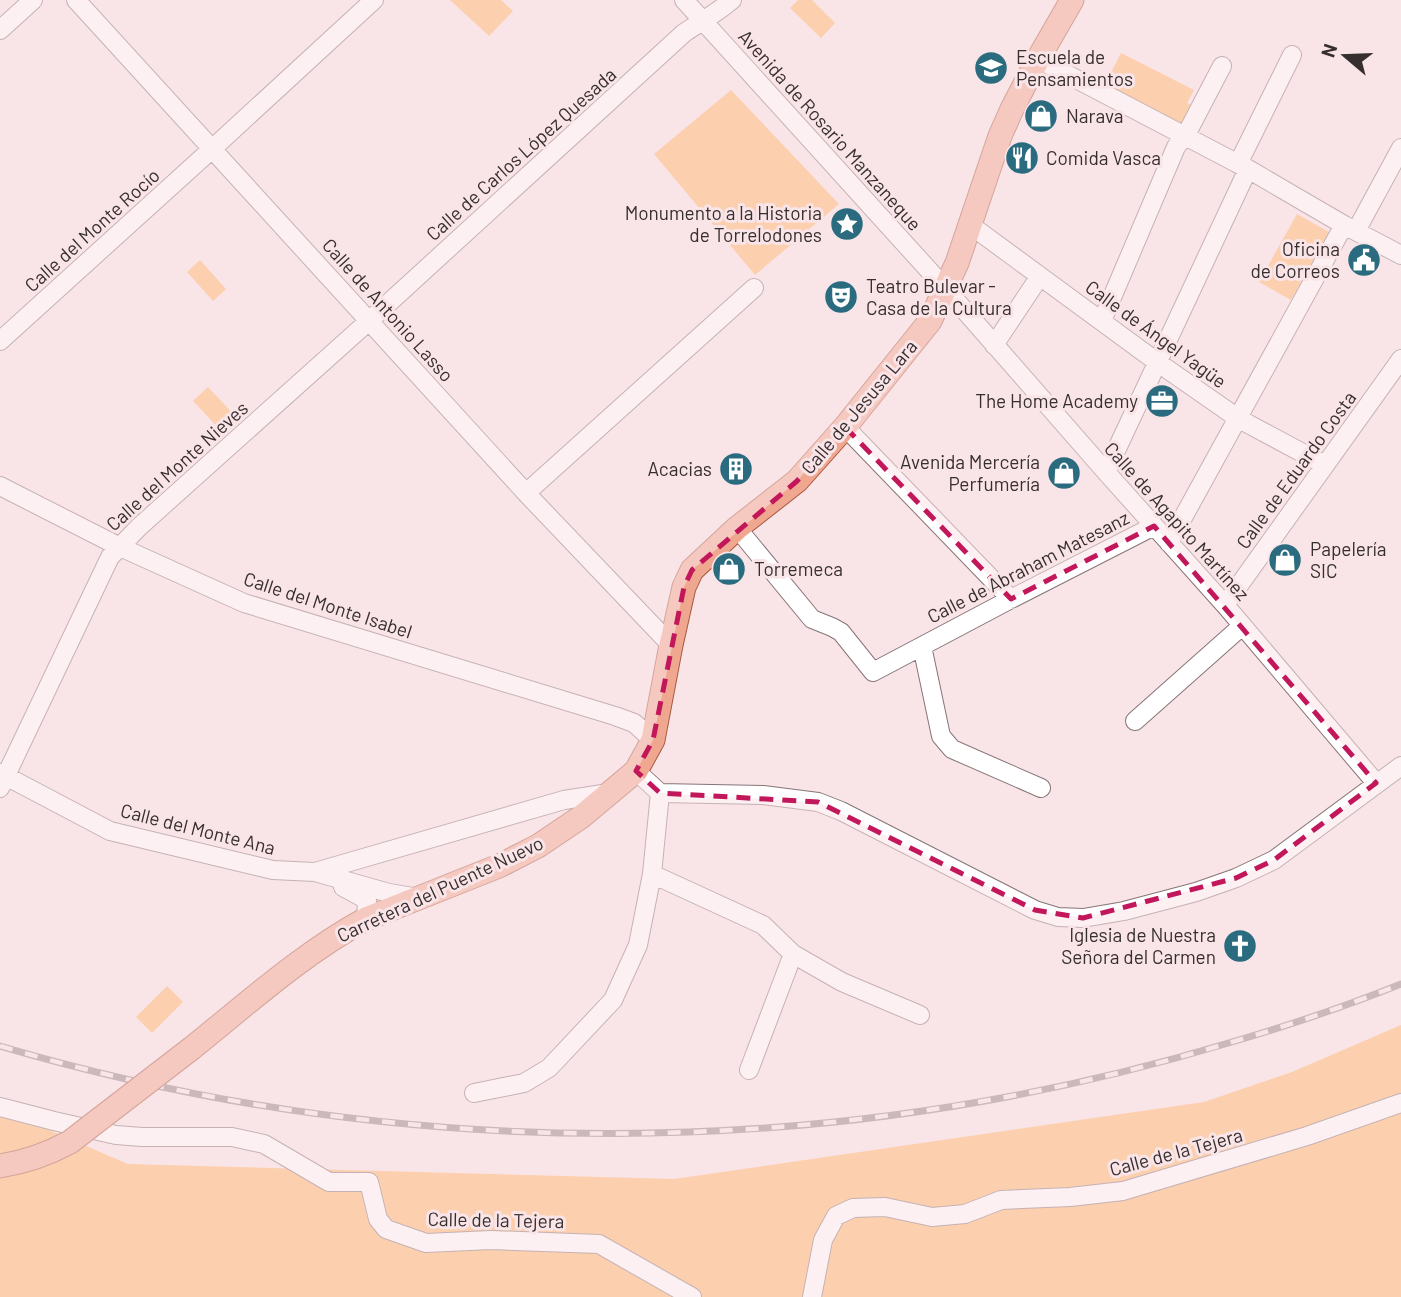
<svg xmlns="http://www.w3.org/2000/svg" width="1401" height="1297" font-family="Barlow,sans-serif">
<rect width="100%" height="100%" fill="#f9e4e7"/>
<!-- green -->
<path fill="#feb968" d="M450 0H501L513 11 489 36Z
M798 0H812L835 23 821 38 790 8Z
M1121 53 1194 90 1187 103 1197 107 1187 128 1104 86Z
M731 90 839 204 755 275 654 154Z
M1297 214 1329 232 1291 300 1259 282Z
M200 260 226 289 213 301 187 272Z
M208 387 239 420 224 434 193 401Z
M167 986 183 1002 152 1033 136 1017Z
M1401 1025V1297H0V1109L128 1164 674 1179 1204 1102 1292 1072Z"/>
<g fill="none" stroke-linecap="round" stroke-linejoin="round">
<!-- minor casing -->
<g stroke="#877577" stroke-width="20">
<path id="minor" d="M76 0 526 493 671 645
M684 0 945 288 1106 472 1225 605 1376 783
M0 30 33 0
M1038 59 1248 169 1344 225 1401 255
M1238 164 1292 55
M969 224 1157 362 1239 419 1325 465
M1356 231 1401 148
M1102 321 1176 147 1188 131 1222 66
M0 341 212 149 374 0
M994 345 1040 276
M845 427 1011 599
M1106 472 1248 169
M0 486 120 547 244 603 615 716 634 723 653 740
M526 493 754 288
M737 528 812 619 832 627 841 632 873 672 1011 599 1154 526
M1169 543 1344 225
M1225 605 1401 359
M922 646 941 736 952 749 1041 788
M1135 721 1242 626
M636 771 660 793 763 795 818 802 841 811 1035 910 1058 917 1083 918 1124 911 1196 892 1236 878 1274 860 1401 766
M0 773 110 831 273 870 315 872 389 893 419 898
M0 788 110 557 139 527 370 320 684 33C700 22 717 13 732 0
M315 872 564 800 609 793
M652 874 763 925 793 954 842 982 920 1015
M343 887 367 900 366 919
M749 1070 793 954
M474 1093 524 1083 549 1068 613 1000 638 945 652 874 660 793
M0 1107 54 1121 116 1135 142 1137H232L264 1144 329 1182H369L378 1219 386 1229 426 1243 491 1240 599 1244 692 1297
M812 1297 823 1240 836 1216 853 1208 885 1207 932 1217 965 1214 1001 1200 1070 1197 1123 1191 1307 1136 1401 1103"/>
</g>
<!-- major casing -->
<g stroke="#a7583d" stroke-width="25">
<path id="major" d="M192 1048C248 1003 302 954 366 919L499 866 538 846 581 817 636 771 653 740 671 645 684 587 692 570 737 528 797 481 845 427 930 321 957 263 1000 136 1012 109 1038 59 1072 0
M0 1166C25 1162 48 1154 70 1142"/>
</g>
<!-- minor -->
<use href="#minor" stroke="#fff" stroke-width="18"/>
<!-- major -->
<use href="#major" stroke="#efa88f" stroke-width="23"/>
<!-- rail casing -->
<g stroke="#918385" stroke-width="7">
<path id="rail" d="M0 1046C398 1163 827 1163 1225 1044 1284 1027 1344 1007 1401 984"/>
</g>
<!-- rail -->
<use href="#rail" stroke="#f9e4e7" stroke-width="4.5" stroke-dasharray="13" stroke-linecap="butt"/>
<!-- major-bridge casing -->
<g stroke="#a7583d" stroke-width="25" stroke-linecap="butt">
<path id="major-bridge" d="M70 1142 192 1048"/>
</g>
<!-- major-bridge -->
<use href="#major-bridge" stroke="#efa88f" stroke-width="23"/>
</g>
<!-- marked area -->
<path d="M0 0H1401V1297H0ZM845 427 1011 599 1154 526 1376 783 1274 860 1236 878 1083 918 1035 910 818 802 660 793 636 771 653 740 684 587 692 570 797 481Z" fill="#f9e4e7" fill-opacity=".55" fill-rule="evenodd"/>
<path fill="none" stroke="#c2185b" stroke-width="5" stroke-dasharray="14 9" stroke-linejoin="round" d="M845 427 1011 599 1154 526 1376 783 1274 860 1236 878 1083 918 1035 910 818 802 660 793 636 771 653 740 684 587 692 570 797 481Z"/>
<!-- icons -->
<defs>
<g id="school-disc" transform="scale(1.75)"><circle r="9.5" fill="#2b6b7f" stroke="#f9e4e7"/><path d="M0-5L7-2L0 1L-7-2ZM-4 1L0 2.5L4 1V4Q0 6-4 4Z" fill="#fff"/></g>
<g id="shop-disc" transform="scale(1.75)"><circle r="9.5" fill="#2b6b7f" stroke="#f9e4e7"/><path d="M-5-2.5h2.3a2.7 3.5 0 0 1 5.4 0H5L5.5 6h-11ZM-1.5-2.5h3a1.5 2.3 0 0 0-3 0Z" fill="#fff"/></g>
<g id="restaurant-disc" transform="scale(1.75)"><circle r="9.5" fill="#2b6b7f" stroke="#f9e4e7"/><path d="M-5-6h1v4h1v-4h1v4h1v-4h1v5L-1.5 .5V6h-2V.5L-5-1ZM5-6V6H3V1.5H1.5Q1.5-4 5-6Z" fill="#fff"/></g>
<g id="sight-disc" transform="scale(1.75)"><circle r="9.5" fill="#2b6b7f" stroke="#f9e4e7"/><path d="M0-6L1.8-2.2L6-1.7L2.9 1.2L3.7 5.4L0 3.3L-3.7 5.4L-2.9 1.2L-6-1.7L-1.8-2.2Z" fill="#fff"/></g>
<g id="civic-disc" transform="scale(1.75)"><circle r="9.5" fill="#2b6b7f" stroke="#f9e4e7"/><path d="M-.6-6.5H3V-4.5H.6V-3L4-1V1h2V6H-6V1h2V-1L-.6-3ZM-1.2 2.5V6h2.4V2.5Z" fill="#fff"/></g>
<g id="theatre-disc" transform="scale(1.75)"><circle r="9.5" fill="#2b6b7f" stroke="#f9e4e7"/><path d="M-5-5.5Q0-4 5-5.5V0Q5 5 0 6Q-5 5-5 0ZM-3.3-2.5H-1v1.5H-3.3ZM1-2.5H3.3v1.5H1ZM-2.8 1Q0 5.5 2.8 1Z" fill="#fff"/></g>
<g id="office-disc" transform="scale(1.75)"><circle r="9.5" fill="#2b6b7f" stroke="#f9e4e7"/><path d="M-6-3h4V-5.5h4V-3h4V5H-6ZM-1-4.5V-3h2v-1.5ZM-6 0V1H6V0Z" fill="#fff"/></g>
<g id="building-disc" transform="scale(1.75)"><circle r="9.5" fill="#2b6b7f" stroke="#f9e4e7"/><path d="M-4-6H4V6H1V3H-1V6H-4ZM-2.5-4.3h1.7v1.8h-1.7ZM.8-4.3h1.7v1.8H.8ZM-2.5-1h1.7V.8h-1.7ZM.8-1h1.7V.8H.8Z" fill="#fff"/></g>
<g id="church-disc" transform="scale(1.75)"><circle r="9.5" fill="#2b6b7f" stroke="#f9e4e7"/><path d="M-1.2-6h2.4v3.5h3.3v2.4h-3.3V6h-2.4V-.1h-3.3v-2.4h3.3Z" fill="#fff"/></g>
</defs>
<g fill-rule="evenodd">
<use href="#school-disc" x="991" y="68"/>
<use href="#shop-disc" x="1041" y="116"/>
<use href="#restaurant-disc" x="1022" y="158"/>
<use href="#sight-disc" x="847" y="224"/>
<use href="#civic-disc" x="1364" y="260"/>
<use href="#theatre-disc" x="841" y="297"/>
<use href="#office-disc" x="1162" y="401"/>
<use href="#building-disc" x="736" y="469"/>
<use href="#shop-disc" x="1064" y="473"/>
<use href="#shop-disc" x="1285" y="560"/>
<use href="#shop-disc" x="729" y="569"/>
<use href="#church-disc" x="1240" y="946"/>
</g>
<g text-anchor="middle" stroke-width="6" stroke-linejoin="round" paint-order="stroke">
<!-- poi labels -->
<g font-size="19" fill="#362e2f" stroke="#f9e4e7" text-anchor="start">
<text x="1016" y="64">Escuela de<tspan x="1016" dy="22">Pensamientos</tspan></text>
<text x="1066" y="123">Narava</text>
<text x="1046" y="165">Comida Vasca</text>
<text x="822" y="220" text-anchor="end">Monumento a la Historia<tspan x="822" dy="22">de Torrelodones</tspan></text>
<text x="1340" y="256" text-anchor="end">Oficina<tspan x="1340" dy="22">de Correos</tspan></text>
<text x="866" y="293">Teatro Bulevar -<tspan x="866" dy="22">Casa de la Cultura</tspan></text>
<text x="1138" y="408" text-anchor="end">The Home Academy</text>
<text x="1040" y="469" text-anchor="end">Avenida Mercería<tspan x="1040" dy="22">Perfumería</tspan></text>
<text x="712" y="476" text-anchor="end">Acacias</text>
<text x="1310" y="556">Papelería<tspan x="1310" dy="22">SIC</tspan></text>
<text x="754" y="576">Torremeca</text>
<text x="1216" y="942" text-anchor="end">Iglesia de Nuestra<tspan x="1216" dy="22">Señora del Carmen</tspan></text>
</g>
<!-- street labels -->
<g font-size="19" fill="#362e2f" stroke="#f9e4e7">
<text transform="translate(830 130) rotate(48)" y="7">Avenida de Rosario Manzaneque</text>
<text transform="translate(521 154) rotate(-42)" y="7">Calle de Carlos López Quesada</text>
<text transform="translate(92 230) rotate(-42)" y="7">Calle del Monte Rocío</text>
<text transform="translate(388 310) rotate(48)" y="7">Calle de Antonio Lasso</text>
<text transform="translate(1156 334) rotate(36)" y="7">Calle de Ángel Yagüe</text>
<text transform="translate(859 407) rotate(-50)" y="7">Calle de Jesusa Lara</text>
<text transform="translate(177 466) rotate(-42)" y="7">Calle del Monte Nieves</text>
<text transform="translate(1296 470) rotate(-54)" y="7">Calle de Eduardo Costa</text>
<text transform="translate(1177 521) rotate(48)" y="7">Calle de Agapito Martínez</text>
<text transform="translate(1028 567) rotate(-27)" y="7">Calle de Abraham Matesanz</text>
<text transform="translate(328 605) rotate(18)" y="7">Calle del Monte Isabel</text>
<text transform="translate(198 829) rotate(14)" y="7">Calle del Monte Ana</text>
<text transform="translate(440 889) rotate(-25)" y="7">Carretera del Puente Nuevo</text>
<text transform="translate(1176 1152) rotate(-15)" y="7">Calle de la Tejera</text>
<text transform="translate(496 1220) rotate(1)" y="7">Calle de la Tejera</text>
</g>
</g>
<!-- north arrow -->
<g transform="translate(1345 56) rotate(289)" stroke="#f9e4e7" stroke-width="5" paint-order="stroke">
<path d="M0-5L12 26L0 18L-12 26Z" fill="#362e2f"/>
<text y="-10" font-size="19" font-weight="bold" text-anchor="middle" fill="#362e2f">N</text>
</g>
</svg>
